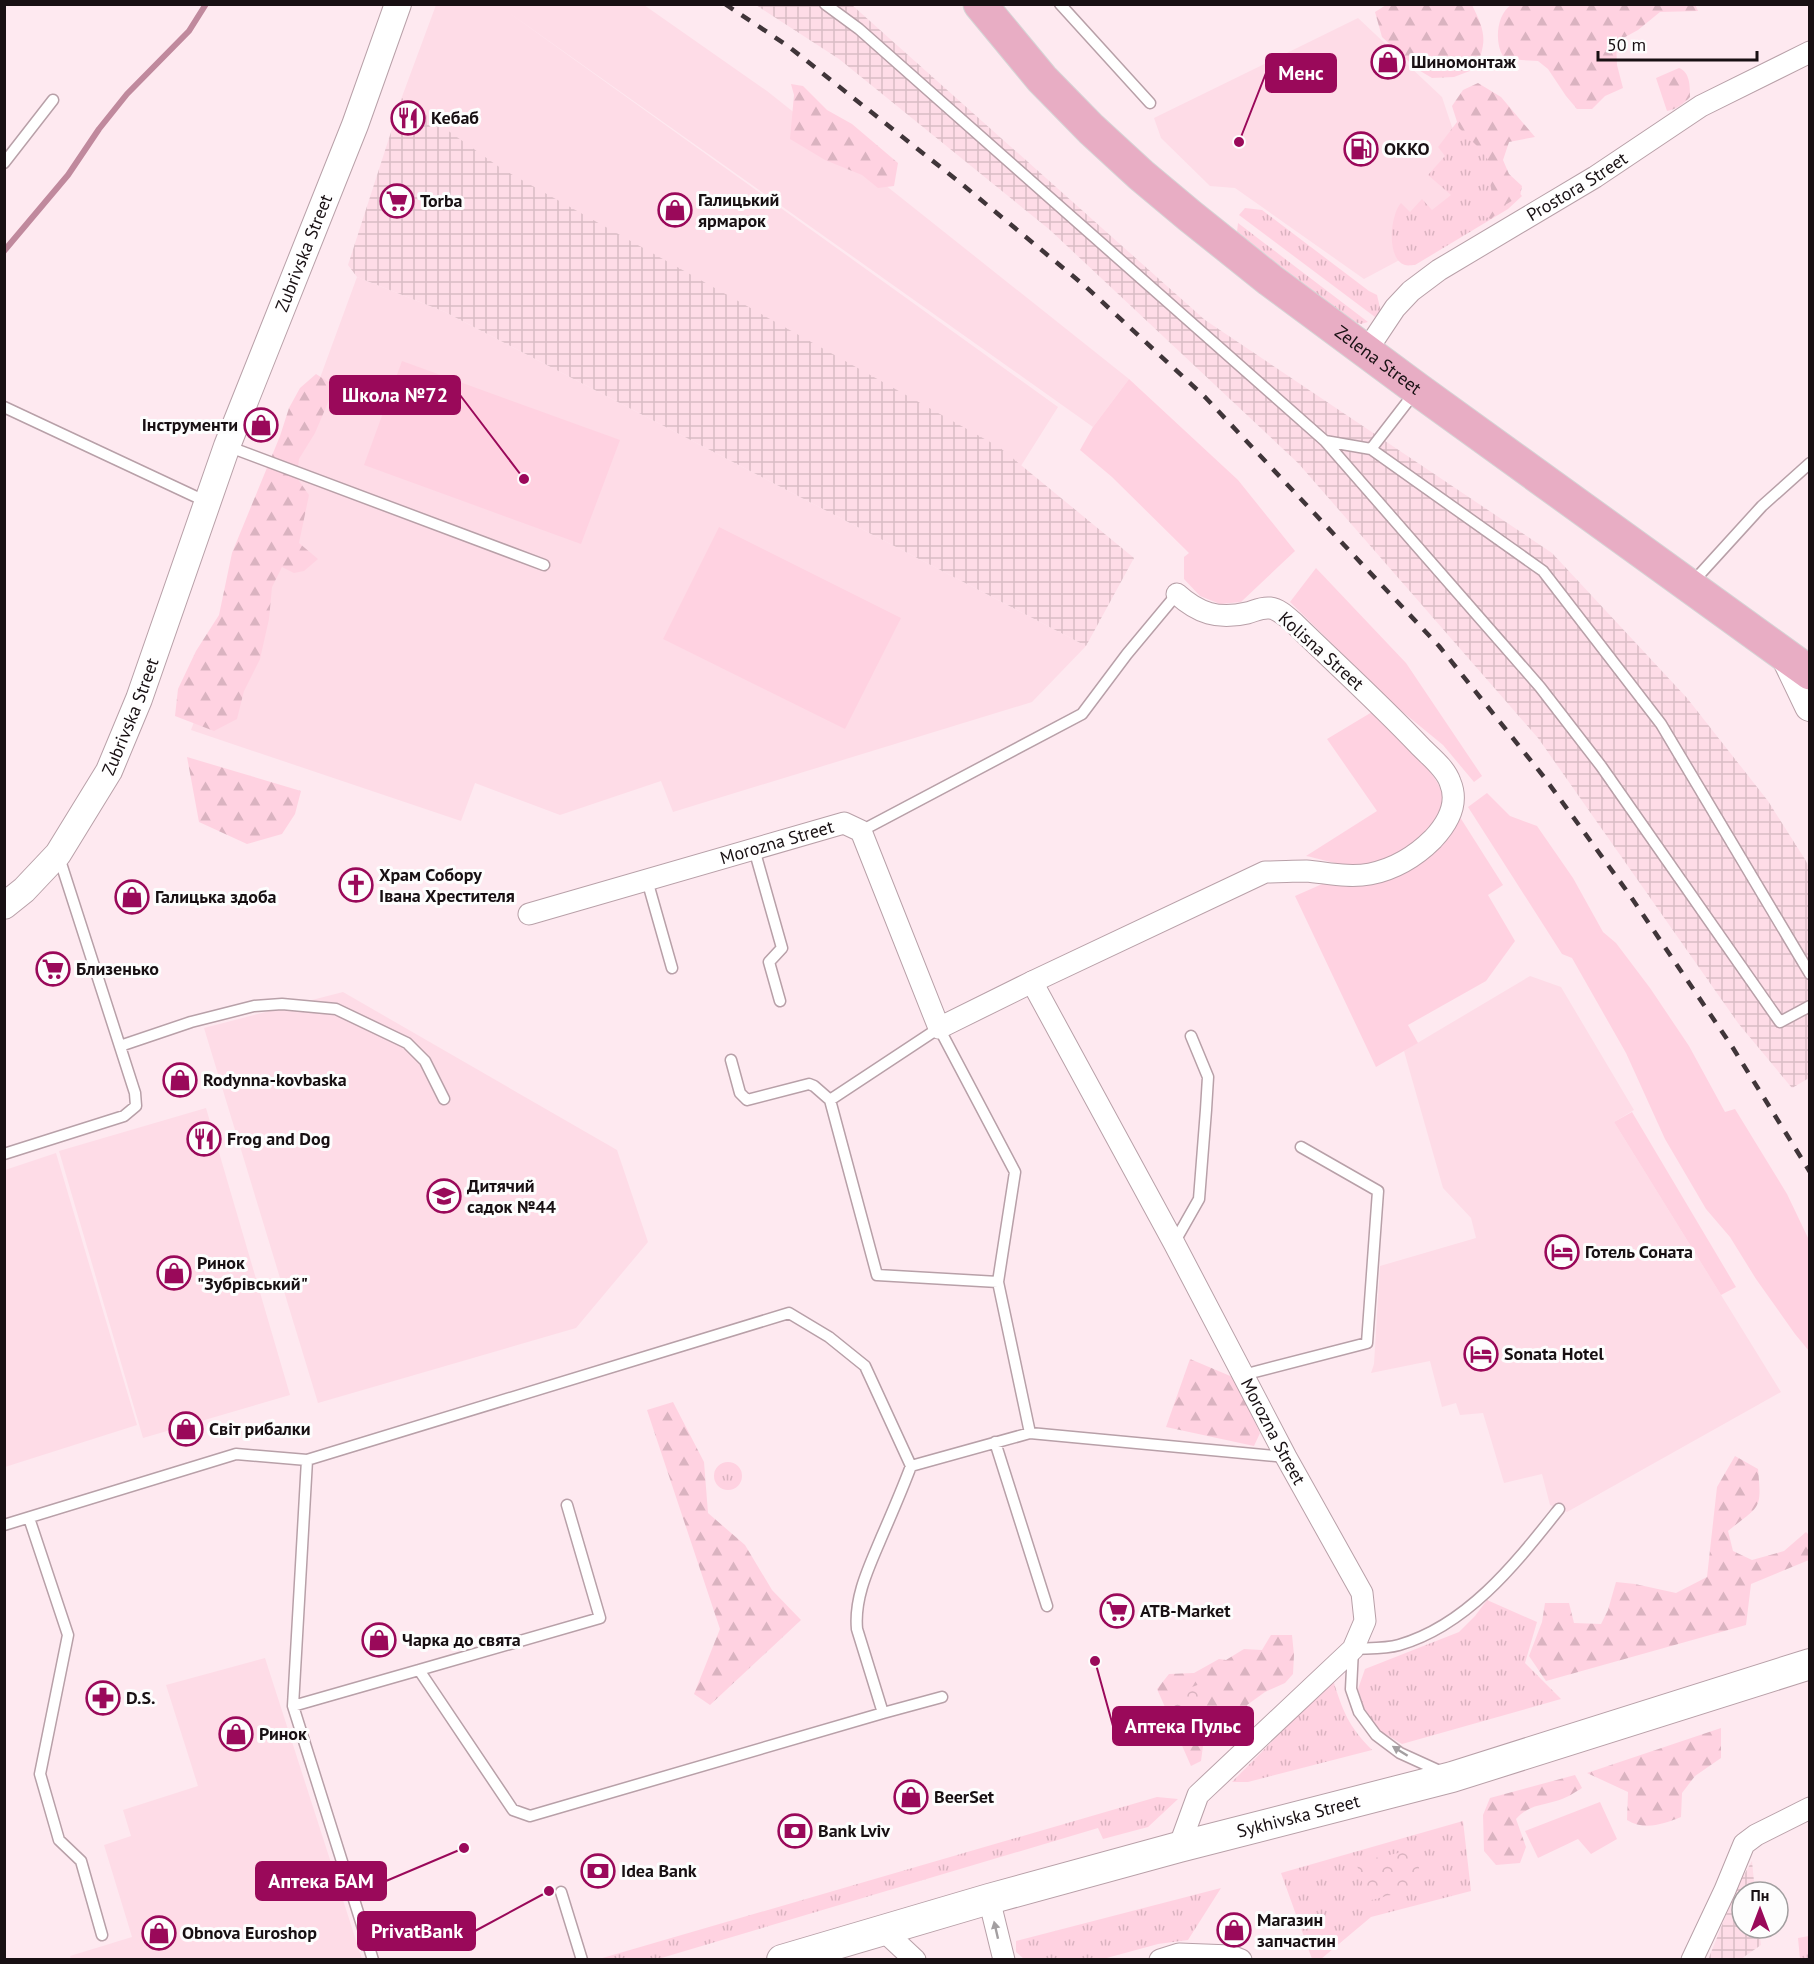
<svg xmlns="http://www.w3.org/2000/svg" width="1814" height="1964" font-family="'PT Sans',sans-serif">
<defs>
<pattern id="industrial-grid" width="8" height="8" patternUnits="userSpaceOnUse" patternTransform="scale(1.5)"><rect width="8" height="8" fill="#fedce7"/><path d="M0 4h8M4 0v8" fill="none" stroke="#d9bcc5"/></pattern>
<pattern id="grass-tufts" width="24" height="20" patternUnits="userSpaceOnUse" patternTransform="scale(1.5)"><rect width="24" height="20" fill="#ffd2e1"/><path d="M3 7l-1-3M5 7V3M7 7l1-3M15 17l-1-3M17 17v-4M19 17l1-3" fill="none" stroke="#dab3c0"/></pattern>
<pattern id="forest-firs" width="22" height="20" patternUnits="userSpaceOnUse" patternTransform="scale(1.5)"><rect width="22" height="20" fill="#ffd2e1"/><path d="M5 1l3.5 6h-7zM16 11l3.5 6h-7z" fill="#dab3c0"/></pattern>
<pattern id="park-crowns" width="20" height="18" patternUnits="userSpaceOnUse" patternTransform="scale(1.5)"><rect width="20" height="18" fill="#ffd2e1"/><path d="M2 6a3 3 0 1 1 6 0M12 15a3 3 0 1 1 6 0" fill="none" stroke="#dab3c0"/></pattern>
</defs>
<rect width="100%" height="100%" fill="#fee9f0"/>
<!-- built -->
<path fill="#fedce7" d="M496 4 644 5 767 91 1129 379 1093 427 501 7 1058 407 1019 469 637 246 393 121 436 5Z
M1358 18 1442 97 1452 127 1495 203 1407 256 1364 279 1235 188 1210 186 1161 138 1154 118Z
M357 277 445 312 1086 646 1032 702 673 812 661 781 560 815 475 783 461 821 191 730Z
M1530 976 1561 987 1634 1110 1614 1122 1781 1392 1567 1512 1550 1505 1542 1474 1504 1483 1483 1413 1460 1415 1456 1403 1442 1407 1430 1361 1371 1373 1374 1364 1380 1266 1476 1238 1471 1218 1443 1188 1404 1051Z
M343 992 617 1150 648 1242 576 1328 318 1403 204 1028Z
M206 1108 290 1395 143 1438 59 1151Z
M56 1153 137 1425 5 1467V1170Z
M265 1658 362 1959H71L70 1956 132 1937 104 1845 131 1836 123 1810 198 1786 166 1685Z"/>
<!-- industrial -->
<path fill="url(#industrial-grid)" d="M756 5H852L1205 320 1552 553 1687 698 1768 801 1806 861 1810 870 1809 1078 1792 1088 1738 1023 1538 738 1298 463 1050 230 839 59Z
M402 98 502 169 999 447 1134 558 1086 646 445 312 357 277 348 265Z
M1752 1861 1755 1892H1742V1928H1759L1761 1945 1741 1959 1708 1960 1738 1885Z"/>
<!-- grass -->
<path fill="url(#grass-tufts)" d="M1457 122 1522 196 1508 209 1415 265C1412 265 1408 266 1405 265 1386 259 1390 215 1401 203L1410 212 1422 199 1432 210 1451 195 1428 175 1445 156 1438 147Z
M1245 208 1262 210 1369 291 1377 295 1381 312 1375 317 1239 215Z
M1238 223 1368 322 1361 324 1349 320 1237 232Z
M714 1476a14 14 0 1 1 28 0a14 14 0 1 1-28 0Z
M1487 1600 1537 1622 1525 1663 1561 1699 1402 1744 1380 1731 1364 1708 1358 1689 1365 1669 1459 1632 1475 1616Z
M1333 1680C1343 1711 1348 1726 1372 1750L1248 1782H1232Z
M1157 1797 1178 1799 1148 1827 1103 1839 1098 1828 658 1959H599Z
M1463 1821 1471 1891 1371 1917 1321 1959H1312L1281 1873Z
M1221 1888 1188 1940 1158 1944 1103 1959H1024L1016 1952V1941Z
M1809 1936V1959H1800L1798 1938Z"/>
<!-- forest -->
<path fill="url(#forest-firs)" d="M1695 4 1698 11 1660 12 1638 30 1616 42 1617 65 1623 88 1605 96 1592 109H1577L1566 96 1548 69 1538 61 1521 60 1503 56C1494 42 1497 14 1511 5Z
M1386 5H1472C1485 31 1488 41 1475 69L1454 77 1432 78 1417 69 1382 37 1375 12Z
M1679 68C1690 72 1690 86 1690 97 1685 103 1675 110 1667 111L1656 78Z
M1478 83 1501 97 1535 137 1509 142 1503 160 1509 174 1522 186 1520 196 1505 205 1491 219 1481 215 1493 201 1490 182V163L1481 150 1459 128 1452 106 1463 90Z
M791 84 803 86 827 110 852 124 898 163 894 186 878 188 862 175 825 160 790 139 794 95Z
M316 374 335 386 315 433 299 459 297 478 309 495 299 543 318 559 304 571 294 573 282 567 272 587 269 619 260 659 244 691 237 719 214 731 175 716 178 689 196 651 219 615 232 553 280 436 289 408 300 388Z
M187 757 301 791 295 814 282 834 247 844 199 822Z
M1190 1359 1235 1378 1260 1433 1254 1446 1166 1427Z
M673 1402 704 1462 708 1513 745 1545 772 1590 801 1620 710 1705 694 1694 720 1629 647 1410Z
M1735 1456 1758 1469C1762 1511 1760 1505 1728 1531L1733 1551 1752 1560 1784 1551 1806 1532 1809 1535V1560L1751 1584 1746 1625 1546 1681 1529 1656 1542 1622 1545 1603H1569L1574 1623 1601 1624 1608 1610 1616 1582 1635 1584 1676 1593 1707 1577 1717 1487Z
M1271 1635H1292L1294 1655 1293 1674 1285 1683 1265 1692 1247 1705 1248 1716 1243 1728 1227 1727 1214 1723 1204 1738 1201 1761 1191 1766 1157 1689 1169 1674 1194 1673 1219 1659 1226 1660 1244 1649 1262 1650Z
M1721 1728V1758L1695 1776 1682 1793 1681 1817C1663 1824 1645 1831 1627 1820L1628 1792 1587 1773Z
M1575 1775 1582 1788C1574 1793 1565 1799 1556 1801 1539 1806 1529 1805 1516 1819L1526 1847 1520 1863 1496 1865 1484 1851 1483 1815 1490 1798Z"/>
<!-- park -->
<path fill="url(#park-crowns)" d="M1200 1684 1206 1692 1181 1724 1168 1696Z
M1417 1849 1421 1887 1368 1901 1356 1862Z"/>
<!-- garden -->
<path fill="#ffd2e1" d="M402 361 620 440 581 544 364 465Z
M1129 379 1238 480 1295 551 1241 602 1220 604 1200 596 1184 579V557L1189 553 1112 477 1080 450 1093 427Z
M719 527 901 618 845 729 663 639Z
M1316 568 1406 663 1482 776 1474 782 1443 745 1393 704 1290 602Z
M1372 712C1390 728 1439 773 1443 796 1447 820 1411 852 1392 862 1385 866 1372 868 1365 868 1352 869 1321 859 1306 856L1377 811 1327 739Z
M1487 793 1510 816 1537 826 1573 878 1603 932 1616 943 1650 988 1689 1046 1725 1112 1735 1109 1787 1194 1809 1240V1351L1795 1334 1756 1279 1730 1237 1706 1209 1665 1139 1626 1053 1572 958 1562 954 1468 807Z
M1458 814 1503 885 1488 895 1515 941 1486 981 1408 1025 1418 1043 1376 1067 1295 896 1329 881 1356 882Z
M1632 1112 1736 1287 1721 1295 1614 1122Z
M1600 1802 1617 1839 1591 1854 1578 1839 1538 1858 1525 1831Z"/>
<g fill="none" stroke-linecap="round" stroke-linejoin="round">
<!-- stream -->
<path stroke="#c0899d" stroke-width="6" d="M4 251 68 175 99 129 127 94 189 31 206 4"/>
<!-- service casing -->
<g stroke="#b8a0a8" stroke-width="13">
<path id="service" d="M825 4 859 29 1325 441 1540 687 1601 766 1780 1022 1810 1006
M1060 4 1150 103
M4 163 53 100
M4 407 207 502
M1325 441 1371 449 1543 571 1661 724 1810 974
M227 446 544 565
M1371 449 1415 392
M1691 584 1762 506 1810 463
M861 831 1082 714 1127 654 1177 594
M754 849 782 948 769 962 780 1001
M647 880 672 968
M120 1046 191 1022 254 1006 282 1004 336 1009 407 1043 425 1061 444 1099
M731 1060 740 1093 747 1100 809 1084 814 1086 830 1100
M4 1154 124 1116 136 1106 135 1093 58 854
M1174 1243 1199 1199 1206 1110 1208 1077 1191 1036
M998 1282 1015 1172 939 1028 830 1100 877 1275 998 1282 1030 1433 1286 1457
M1243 1375 1367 1343 1378 1191 1301 1147
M995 1442 1047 1606
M307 1460 293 1706 373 1960
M29 1518 68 1635 40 1774 59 1840 81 1861 102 1935
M4 1525 236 1454 307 1460 789 1313 829 1337 865 1366 911 1466 1030 1433
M419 1670 600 1618 567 1505
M293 1706 419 1670 513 1810 530 1816 883 1713 857 1629C854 1596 870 1565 882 1536 892 1513 902 1490 911 1466
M883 1713 942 1697
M1444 1773 1400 1753 1376 1735 1359 1712 1351 1689 1353 1649C1367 1648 1385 1649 1399 1645 1468 1625 1516 1563 1559 1509
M561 1892 582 1960"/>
</g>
<!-- minor casing -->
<g stroke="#b8a0a8" stroke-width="23">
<g id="minor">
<path id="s1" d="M1367 350 1395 308 1411 291 1439 270 1595 177 1701 106 1810 52"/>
<path id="s2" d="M529 914 844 823 861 831 939 1028 1032 982 1265 872C1279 872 1293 871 1306 871 1328 873 1349 878 1370 874 1395 869 1415 857 1433 839 1448 823 1459 803 1450 782 1445 767 1428 755 1418 744 1378 702 1335 663 1294 623 1287 617 1279 609 1270 608 1261 607 1255 611 1247 613 1218 620 1198 613 1177 594"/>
<path id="s3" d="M1032 982 1174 1243 1286 1457 1362 1593 1365 1621 1353 1649 1198 1795 1179 1847"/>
<path d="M989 1899 1004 1960"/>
<path d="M883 1930 915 1960"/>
<path d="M1160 1960 1179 1954 1231 1956 1241 1960"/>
<path d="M1692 1960 1725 1890 1744 1844 1756 1835 1810 1808"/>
</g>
</g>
<!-- tertiary casing -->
<g stroke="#b8a0a8" stroke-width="28">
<g id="tertiary">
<path id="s4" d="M4 906 24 890 58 854 109 771 139 699 227 446 355 125 398 4"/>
</g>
</g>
<!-- secondary casing -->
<g stroke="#b8a0a8" stroke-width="32">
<g id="secondary">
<path d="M1787 658 1810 706"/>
<path id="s5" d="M782 1960 989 1899 1179 1847 1452 1777 1810 1664"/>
</g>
</g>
<!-- primary casing -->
<g stroke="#d5d4d5" stroke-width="35">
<g id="primary">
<path id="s6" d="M980 4 1042 79 1091 129 1141 175 1190 216 1270 280 1417 389 1810 673"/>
</g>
</g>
<!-- service -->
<use href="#service" stroke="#fff" stroke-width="10"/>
<!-- minor -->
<use href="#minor" stroke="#fff" stroke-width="21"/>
<!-- tertiary -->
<use href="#tertiary" stroke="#fff" stroke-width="26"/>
<!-- secondary -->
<use href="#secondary" stroke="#fff" stroke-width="30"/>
<!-- primary -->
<use href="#primary" stroke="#e8adc4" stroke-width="33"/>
<!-- rail -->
<path stroke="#403539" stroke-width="4.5" stroke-dasharray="10 10" stroke-linecap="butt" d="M725 4 788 46 963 185 1085 286 1205 397 1439 646 1544 777 1629 894 1733 1048 1810 1172"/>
</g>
<!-- one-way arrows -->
<defs><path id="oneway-solid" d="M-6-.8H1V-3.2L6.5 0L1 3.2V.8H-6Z" transform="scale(1.5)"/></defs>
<g fill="#a39fa1">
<use href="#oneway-solid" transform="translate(1400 1751) rotate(-148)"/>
<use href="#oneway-solid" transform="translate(996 1930) rotate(-103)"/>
</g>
<!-- icons -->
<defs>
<g id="shop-ring" transform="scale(1.725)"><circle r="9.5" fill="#fdfdfd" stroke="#9a095a" stroke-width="1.5"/><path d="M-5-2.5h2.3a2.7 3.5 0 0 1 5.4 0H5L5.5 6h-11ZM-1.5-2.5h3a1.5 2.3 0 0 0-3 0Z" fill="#9a095a"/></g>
<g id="restaurant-ring" transform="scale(1.725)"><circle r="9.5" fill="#fdfdfd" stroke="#9a095a" stroke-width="1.5"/><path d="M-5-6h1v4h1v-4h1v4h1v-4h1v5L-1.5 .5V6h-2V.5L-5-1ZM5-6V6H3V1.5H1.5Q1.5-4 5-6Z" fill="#9a095a"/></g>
<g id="fuel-ring" transform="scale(1.725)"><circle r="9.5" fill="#fdfdfd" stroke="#9a095a" stroke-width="1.5"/><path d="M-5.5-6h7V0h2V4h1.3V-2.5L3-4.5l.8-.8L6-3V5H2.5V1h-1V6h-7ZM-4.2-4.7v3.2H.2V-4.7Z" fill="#9a095a"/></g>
<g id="supermarket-ring" transform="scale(1.725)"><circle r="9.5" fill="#fdfdfd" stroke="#9a095a" stroke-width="1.5"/><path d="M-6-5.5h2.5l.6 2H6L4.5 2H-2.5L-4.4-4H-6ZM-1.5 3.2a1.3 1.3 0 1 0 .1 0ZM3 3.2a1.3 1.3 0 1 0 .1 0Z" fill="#9a095a"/></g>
<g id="church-ring" transform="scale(1.725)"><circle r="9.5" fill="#fdfdfd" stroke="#9a095a" stroke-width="1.5"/><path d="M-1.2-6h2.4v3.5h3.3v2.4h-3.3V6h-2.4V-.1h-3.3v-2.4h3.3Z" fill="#9a095a"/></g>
<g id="school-ring" transform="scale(1.725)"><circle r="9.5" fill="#fdfdfd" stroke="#9a095a" stroke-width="1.5"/><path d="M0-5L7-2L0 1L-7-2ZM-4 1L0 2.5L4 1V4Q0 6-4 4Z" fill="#9a095a"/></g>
<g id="hotel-ring" transform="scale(1.725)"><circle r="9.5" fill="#fdfdfd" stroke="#9a095a" stroke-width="1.5"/><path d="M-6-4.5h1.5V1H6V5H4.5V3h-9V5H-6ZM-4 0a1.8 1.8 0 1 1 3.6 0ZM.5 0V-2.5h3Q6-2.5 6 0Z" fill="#9a095a"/></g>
<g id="pharmacy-ring" transform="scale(1.725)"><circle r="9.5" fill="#fdfdfd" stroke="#9a095a" stroke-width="1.5"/><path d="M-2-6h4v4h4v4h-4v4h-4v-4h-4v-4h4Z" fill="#9a095a"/></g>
<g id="bank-ring" transform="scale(1.725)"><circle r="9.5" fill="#fdfdfd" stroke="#9a095a" stroke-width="1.5"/><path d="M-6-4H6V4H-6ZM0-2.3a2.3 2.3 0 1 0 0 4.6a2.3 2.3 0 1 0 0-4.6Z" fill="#9a095a"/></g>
</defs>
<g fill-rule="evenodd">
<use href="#shop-ring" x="1388" y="62"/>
<use href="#restaurant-ring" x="408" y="118"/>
<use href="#fuel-ring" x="1361" y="149"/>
<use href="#supermarket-ring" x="397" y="201"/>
<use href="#shop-ring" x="675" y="210"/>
<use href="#shop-ring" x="261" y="425"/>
<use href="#church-ring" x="356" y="885"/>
<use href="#shop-ring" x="132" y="897"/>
<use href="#supermarket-ring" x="53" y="969"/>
<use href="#shop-ring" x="180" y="1080"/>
<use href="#restaurant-ring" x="204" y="1139"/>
<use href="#school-ring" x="444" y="1196"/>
<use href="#hotel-ring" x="1562" y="1252"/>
<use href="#shop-ring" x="174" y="1273"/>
<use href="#hotel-ring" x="1481" y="1354"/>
<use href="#shop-ring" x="186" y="1429"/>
<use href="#supermarket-ring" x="1117" y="1611"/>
<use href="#shop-ring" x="379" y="1640"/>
<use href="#pharmacy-ring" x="103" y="1698"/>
<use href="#shop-ring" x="236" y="1734"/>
<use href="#shop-ring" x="911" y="1797"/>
<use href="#bank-ring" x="795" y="1831"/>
<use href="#bank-ring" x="598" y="1871"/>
<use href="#shop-ring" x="1234" y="1930"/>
<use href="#shop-ring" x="159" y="1933"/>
</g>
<g text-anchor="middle" stroke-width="6" stroke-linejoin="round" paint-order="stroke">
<!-- poi labels -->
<g font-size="18" font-weight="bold" fill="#181013" stroke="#fdfdfd" text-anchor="start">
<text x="1411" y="68">Шиномонтаж</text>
<text x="431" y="124">Кебаб</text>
<text x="1384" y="155">OKKO</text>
<text x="698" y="206">Галицький<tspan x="698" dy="21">ярмарок</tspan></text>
<text x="420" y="207">Torba</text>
<text x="238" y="431" text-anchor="end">Інструменти</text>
<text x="379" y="881">Храм Собору<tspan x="379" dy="21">Івана Хрестителя</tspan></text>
<text x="155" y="903">Галицька здоба</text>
<text x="76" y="975">Близенько</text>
<text x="203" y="1086">Rodynna-kovbaska</text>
<text x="227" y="1145">Frog and Dog</text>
<text x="467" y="1192">Дитячий<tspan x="467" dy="21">садок №44</tspan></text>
<text x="1585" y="1258">Готель Соната</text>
<text x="197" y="1269">Ринок<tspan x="197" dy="21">"Зубрівський"</tspan></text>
<text x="1504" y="1360">Sonata Hotel</text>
<text x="209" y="1435">Світ рибалки</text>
<text x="1140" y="1617">ATB-Market</text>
<text x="402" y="1646">Чарка до свята</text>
<text x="126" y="1704">D.S.</text>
<text x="259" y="1740">Ринок</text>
<text x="934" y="1803">BeerSet</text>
<text x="818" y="1837">Bank Lviv</text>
<text x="621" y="1877">Idea Bank</text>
<text x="1257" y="1926">Магазин<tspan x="1257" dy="21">запчастин</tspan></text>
<text x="182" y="1939">Obnova Euroshop</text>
</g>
<!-- street labels -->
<g font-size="18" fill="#181013" stroke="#fdfdfd">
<text dy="6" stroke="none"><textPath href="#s1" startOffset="270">Prostora Street</textPath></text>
<text dy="6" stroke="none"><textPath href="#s4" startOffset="726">Zubrivska Street</textPath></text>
<text dy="6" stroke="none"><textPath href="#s6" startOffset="536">Zelena Street</textPath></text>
<text transform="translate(1321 651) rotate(42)" y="6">Kolisna Street</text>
<text dy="6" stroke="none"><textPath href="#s4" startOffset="231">Zubrivska Street</textPath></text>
<text dy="6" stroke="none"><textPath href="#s2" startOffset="258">Morozna Street</textPath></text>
<text dy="6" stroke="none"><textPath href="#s3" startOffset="510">Morozna Street</textPath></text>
<text dy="6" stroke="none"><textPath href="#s5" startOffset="536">Sykhivska Street</textPath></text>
</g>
</g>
<!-- callouts -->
<path fill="none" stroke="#9a095a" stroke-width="2" d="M1239 142L1266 73M524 479L460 395M1095 1661L1113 1726M464 1848L386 1881M549 1891L475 1931"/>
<g fill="#9a095a" stroke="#fdfdfd" stroke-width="2">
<circle cx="1239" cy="142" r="6"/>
<circle cx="524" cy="479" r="6"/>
<circle cx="1095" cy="1661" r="6"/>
<circle cx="464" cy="1848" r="6"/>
<circle cx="549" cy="1891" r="6"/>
</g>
<g fill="#9a095a" stroke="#9a095a" stroke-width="2">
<rect x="1266" y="54" width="70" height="38" rx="6"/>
<rect x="330" y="376" width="130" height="38" rx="6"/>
<rect x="1113" y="1707" width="140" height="38" rx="6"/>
<rect x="256" y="1862" width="130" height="38" rx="6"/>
<rect x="358" y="1912" width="117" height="38" rx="6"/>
</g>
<g font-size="20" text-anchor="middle" font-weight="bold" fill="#fff">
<text x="1301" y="80">Менс</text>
<text x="395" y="402">Школа №72</text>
<text x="1183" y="1733">Аптека Пульс</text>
<text x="321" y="1888">Аптека БАМ</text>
<text x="417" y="1938">PrivatBank</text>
</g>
<!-- border -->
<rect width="1814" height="1964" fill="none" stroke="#181013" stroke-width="12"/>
<!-- north arrow -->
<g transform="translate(1760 1910)"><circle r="28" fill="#fdfdfd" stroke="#a19e9f" stroke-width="1.5"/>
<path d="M0-4.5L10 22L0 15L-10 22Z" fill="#9a095a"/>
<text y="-9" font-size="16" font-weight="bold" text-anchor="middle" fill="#181013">Пн</text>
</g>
<!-- scale -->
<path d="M1598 51v9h159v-9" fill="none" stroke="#181013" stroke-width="3"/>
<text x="1607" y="51" font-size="18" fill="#181013" stroke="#fdfdfd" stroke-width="4.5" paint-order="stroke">50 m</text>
</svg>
